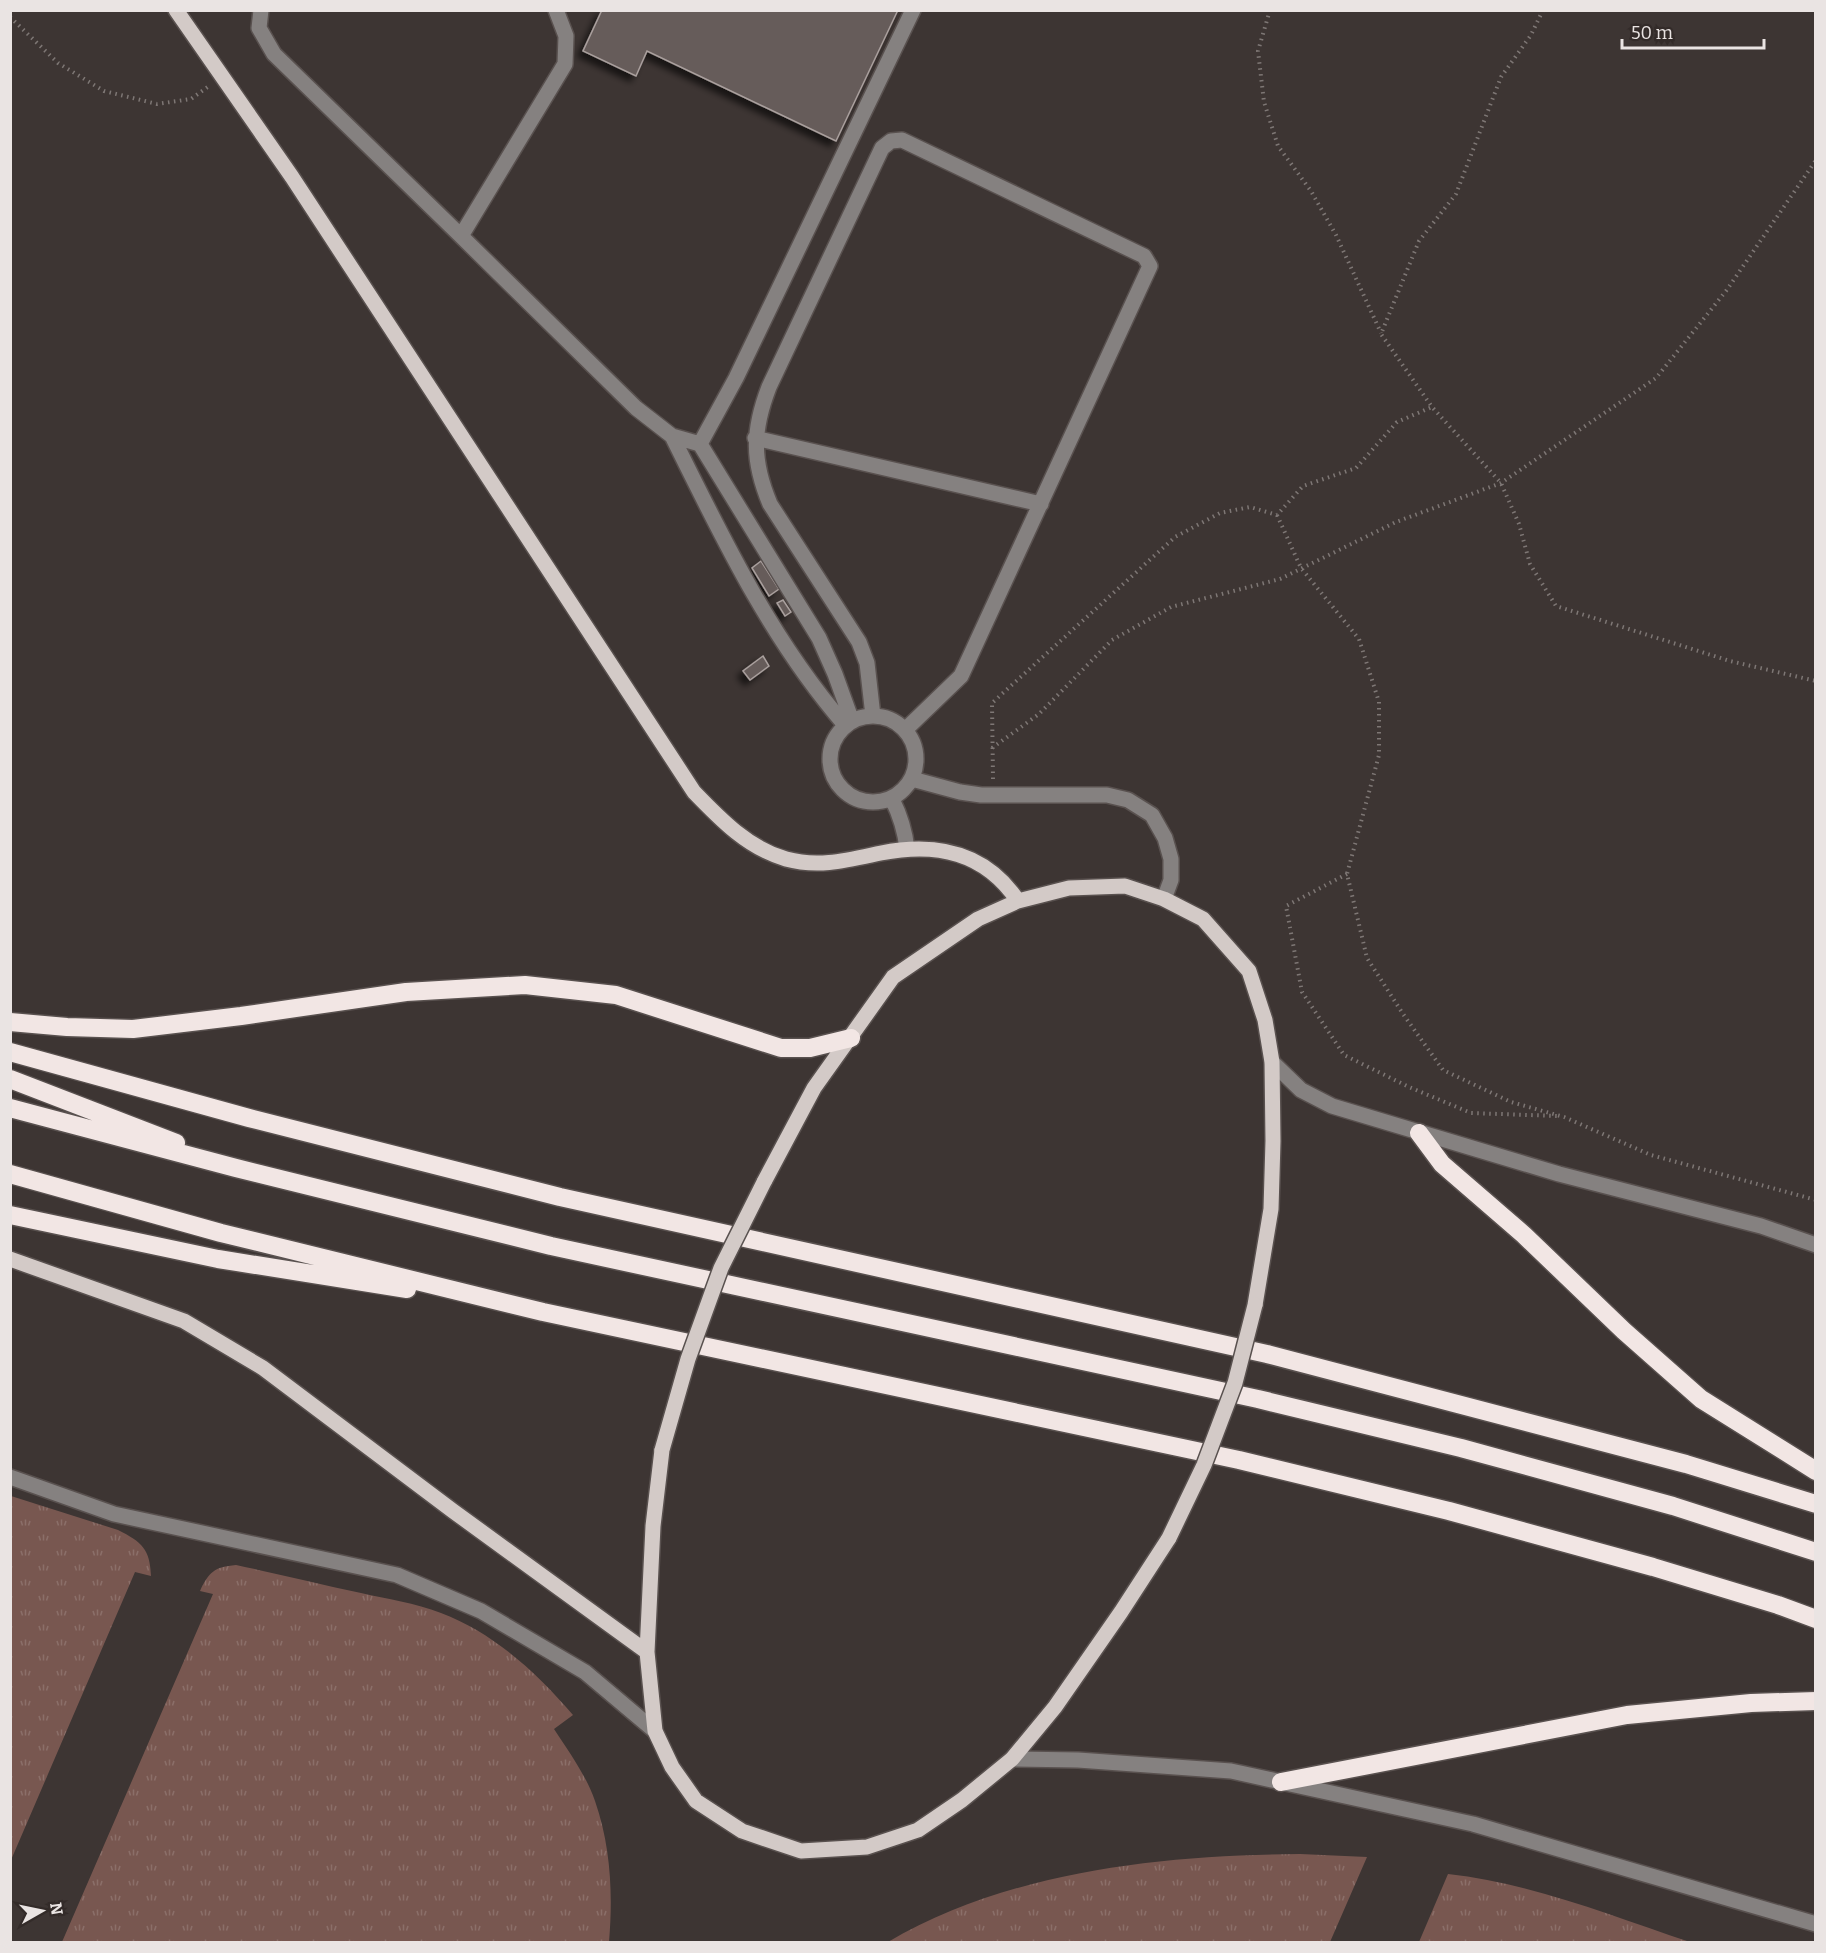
<svg xmlns="http://www.w3.org/2000/svg" width="1826" height="1953" font-family="Bitter,serif">
<defs>
<pattern id="grass-tufts" width="24" height="20" patternUnits="userSpaceOnUse" patternTransform="scale(1.5)"><rect width="24" height="20" fill="#785750"/><path d="M3 7l-1-3M5 7V3M7 7l1-3M15 17l-1-3M17 17v-4M19 17l1-3" fill="none" stroke="#8b6f69"/></pattern>
<filter id="shadow"><feDropShadow dx="-5.5" dy="5.5" stdDeviation="3" flood-color="#0009"/></filter>
</defs>
<rect width="100%" height="100%" fill="#3d3533"/>
<!-- grass -->
<path fill="url(#grass-tufts)" d="M11 1496 118 1530C142 1542 150 1549 151 1576L135 1572 11 1860Z
M236 1565C278 1574 319 1584 361 1593 387 1599 415 1603 441 1613 494 1633 537 1673 573 1715L554 1729C569 1752 586 1775 595 1801 611 1847 613 1895 609 1942H62L213 1594 200 1591C209 1572 214 1567 236 1565Z
M1300 1854 1367 1857 1330 1942H888C1009 1871 1162 1855 1300 1854Z
M1448 1874C1531 1883 1612 1916 1690 1942H1419Z"/>
<!-- building -->
<path fill="#665c5a" stroke="#aaa09e" stroke-width="1.5" filter="url(#shadow)" d="M602 10H898L836 141 647 51 636 76 583 51Z
M761 561 779 589 769 596 752 568Z
M783 600 791 612 785 616 777 603Z
M763 656 769 666 750 680 743 671Z"/>
<g fill="none" stroke-linecap="round" stroke-linejoin="round">
<!-- minor casing -->
<g stroke="#59514f" stroke-width="18">
<path id="minor" d="M261 10 259 28 274 54 461 236
M556 10 566 36 565 64 461 236 636 408 672 436 700 444 819 638 835 674 852 721
M672 436C722 537 771 640 845 725
M755 438 1041 504
M700 444 736 378 913 10
M830 759a43 43 0 1 1 86 0a43 43 0 1 1-86 0Z
M873 716 867 663 859 642 770 504C752 461 752 431 769 387L882 148 891 141 902 140 1144 256 1150 266 961 676 905 730
M912 779 960 792 981 795H1107L1128 800 1152 815 1165 838 1171 859V880L1164 899
M892 799C900 815 905 831 907 849
M1272 1062 1301 1090 1332 1106 1559 1174 1761 1226 1816 1245
M10 1477 114 1514 397 1575 481 1611 585 1672 655 1731
M1012 1759 1078 1760 1231 1771 1473 1824 1816 1924"/>
</g>
<!-- major casing -->
<g stroke="#59514f" stroke-width="18">
<path id="major" d="M176 10 292 177 694 792C721 820 748 848 786 859 819 868 848 860 881 853 937 842 985 852 1018 901
M764 1182 814 1088 893 977 978 919 1018 901 1069 888 1125 886 1164 899 1203 919 1249 971 1265 1020 1272 1062 1273 1141 1271 1209 1255 1305
M10 1259 184 1321 263 1368 453 1511 647 1652
M662 1450 653 1526 647 1652 655 1731 672 1767 696 1801 742 1831 801 1851 867 1847 918 1830 962 1800 1012 1759 1055 1707 1121 1612 1169 1538"/>
</g>
<!-- highway casing -->
<g stroke="#59514f" stroke-width="21">
<path id="highway" d="M10 1022 67 1027 133 1029 241 1016 406 992 525 985 616 995 781 1048H810L851 1038
M10 1052 249 1118 560 1197 1267 1354 1686 1464 1816 1504
M10 1079 176 1143
M10 1108 236 1168 551 1246 1258 1399 1461 1448 1673 1506 1816 1552
M1419 1133 1442 1164 1524 1235 1624 1331 1701 1399 1816 1471
M10 1174 221 1233 543 1312 1239 1460 1449 1511 1653 1567 1778 1605 1816 1619
M10 1215 218 1259 407 1289
M1281 1782 1627 1715 1751 1703 1816 1701"/>
</g>
<!-- path -->
<path stroke="#7e7775" stroke-width="4" stroke-dasharray="1.5 4.5" stroke-linecap="butt" d="M1270 10 1258 51 1264 102 1278 146 1311 191 1336 235 1381 333
M1543 10 1531 35 1501 77 1456 194 1419 241 1381 334 1432 407 1501 483 1519 524 1530 564 1556 606 1730 661 1816 681
M10 17 58 63 104 91 157 104 191 99 209 86
M1277 515 1301 568 1359 639 1379 702V755L1347 874 1367 958 1403 1014 1443 1070 1511 1102 1564 1117 1651 1155 1816 1200
M992 748 1039 714 1112 640 1171 607 1280 579 1396 522 1501 483 1656 378 1726 291 1816 160
M993 779 992 703 1175 537 1220 513 1250 507 1277 515 1303 486 1356 468 1397 422 1432 407
M1347 874 1286 906 1302 992 1344 1055 1409 1087 1471 1113 1557 1116"/>
<!-- minor -->
<use href="#minor" stroke="#858180" stroke-width="15"/>
<!-- major -->
<use href="#major" stroke="#d3cac7" stroke-width="15"/>
<!-- highway -->
<use href="#highway" stroke="#f2e6e4" stroke-width="18"/>
<!-- major-bridge casing -->
<g stroke="#59514f" stroke-width="18" stroke-linecap="butt">
<path id="major-bridge" d="M662 1450 688 1359 721 1268 764 1182
M1169 1538 1204 1465 1235 1383 1255 1305"/>
</g>
<!-- major-bridge -->
<use href="#major-bridge" stroke="#d3cac7" stroke-width="15"/>
</g>
<!-- border -->
<rect width="1826" height="1953" fill="none" stroke="#eae4e3" stroke-width="24"/>
<!-- north arrow -->
<g transform="translate(42 1911) rotate(81)" stroke="#332b29" stroke-width="4.5" paint-order="stroke">
<path d="M0-4.5L10 22L0 15L-10 22Z" fill="#eae4e3"/>
<text y="-9" font-size="16" font-weight="bold" text-anchor="middle" fill="#eae4e3">N</text>
</g>
<!-- scale -->
<path d="M1622 39v9h142v-9" fill="none" stroke="#eae4e3" stroke-width="3"/>
<text x="1631" y="39" font-size="18" fill="#eae4e3" stroke="#332b29" stroke-width="4.5" paint-order="stroke">50 m</text>
</svg>
